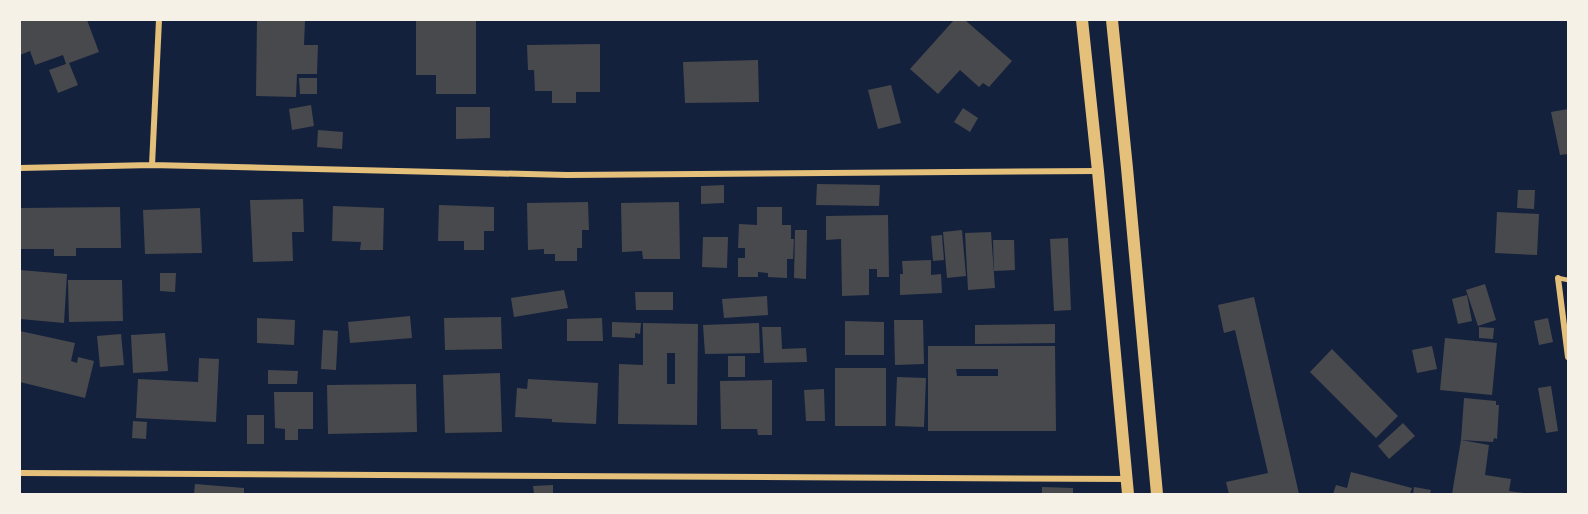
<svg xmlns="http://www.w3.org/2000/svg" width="1588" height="514" font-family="'Roboto Condensed',sans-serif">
<rect width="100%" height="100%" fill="#14213d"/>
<!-- building -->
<path fill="#48494c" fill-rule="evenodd" d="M20 20H87L99 52 69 63 78 85 58 93 49 70 66 64 63 55 35 65 30 51 20 55Z
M257 20H305L304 45H318L317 74H297L296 97 256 96Z
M416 20H476V94H436V75H416Z
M954 20H965L1012 61 989 87 983 83 979 87 960 70 938 94 910 69Z
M600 44V92H576V103H552V91H535L534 70H528L527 45Z
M758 60 759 102 685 103 683 62Z
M299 78H317V94H300Z
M891 85 901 123 878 129 868 90Z
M311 105 314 126 292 130 289 109Z
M456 107H490V138L456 139Z
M963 108 978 118 970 132 954 122Z
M1568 109V154L1560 155 1551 112Z
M318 130 343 132 342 149 317 147Z
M817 184 880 185 879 206 816 205Z
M724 185V203L701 204V186Z
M1518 190H1535L1534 209 1517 208Z
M303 199 304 232H292L293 261 253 262 250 200Z
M588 202 589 230H582V248H577V261H555V254H544V249L528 250 527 203Z
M679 202 680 259H643L642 251 622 252 621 203Z
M439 205 494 207V231H484V250H464V241H438Z
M333 206 384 208 383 250H360L361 242 332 241Z
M120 207 121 248H76V256H54V249H20V208Z
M757 207H782V225H791V239H794L793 259H787V278L768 277V273L758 272V277H738V258H745V248H738L739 224 757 225Z
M200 208 202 253 145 254 143 210Z
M1497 212 1539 214 1537 255 1495 253Z
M888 215 889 277H877V269H869V295L842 296 841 239 826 240V216Z
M795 230H807L806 279 794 278Z
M962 230 966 276 947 278 943 232Z
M991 232 995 288 968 290 965 233Z
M942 235 944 260 933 261 931 236Z
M703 237H728L727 268 702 267Z
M1068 238 1071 310 1054 311 1050 239Z
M993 240H1014L1015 270 994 271Z
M931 260V275L941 274 942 293 900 295V274H903L902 261Z
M20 270 67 274 64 323 20 319Z
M160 273H176L175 292 160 291Z
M68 280H122L123 321 69 322Z
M1485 284 1496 320 1478 326 1466 290Z
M564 290 568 308 514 317 511 298Z
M635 292H673V310H636Z
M1467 295 1472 321 1458 324 1452 299Z
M767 296 768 315 724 318 722 299Z
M1254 297 1299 494H1229L1226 482 1268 473 1235 330 1224 333 1218 305Z
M410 316 412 338 350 343 348 322Z
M501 317 502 349 445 350 444 318Z
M257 318 295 320 294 345 257 343Z
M602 318 603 341H567V319Z
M1548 318 1553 342 1539 345 1534 321Z
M894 320H923L924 364 895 365Z
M845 321 884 322V355H845Z
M612 322 641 323 640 334 635 333V338L612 337Z
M643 323 698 324 697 425 618 424 619 364 643 365ZM667 353H675V384H667Z
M759 323 760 353 705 354 703 325Z
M1055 324V343L975 344V325Z
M762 327H781L782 349 806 348 807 362 764 363Z
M1479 327 1494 328 1493 339 1479 338Z
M323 330 338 331 336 370 321 369Z
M20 331 75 343 71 361 77 363 78 357 94 361 85 398 20 382 21 373H20Z
M165 333 168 371 133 373 131 335Z
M121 334 124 365 100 367 97 336Z
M1445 338 1497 343 1492 395 1440 390Z
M928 346H1055L1056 431H928ZM956 369H998V376H957Z
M1432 346 1437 369 1417 373 1412 350Z
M1332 349 1398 416 1376 438 1310 372Z
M728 356H745V377H728Z
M199 358 219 359 216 422 136 418 138 379 198 382Z
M835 368H886V426H835Z
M268 370 298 371 297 384H268Z
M500 373 502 432 445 433 443 375Z
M897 377 926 378 924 427 895 426Z
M528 379 598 383 596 424 552 422V419L515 417 517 388 527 389Z
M772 380V435H758L757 429H721L720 381Z
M416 384 417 432 328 434 327 385Z
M1551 386 1558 431 1546 433 1538 388Z
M824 389 825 421H806L804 390Z
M274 392H313V429H298V440H285V429L275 428Z
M1464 398 1496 401V405H1499L1497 439 1494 438 1493 442 1461 440Z
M247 415H264V444H247Z
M133 421 147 422 146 439 132 438Z
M1403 423 1415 436 1389 459 1378 446Z
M1461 440 1489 445 1485 475 1511 479 1509 491 1524 493 1523 494H1452Z
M1351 472 1412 488 1410 494H1333L1336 485 1347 488Z
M195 484 244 488V494H194Z
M553 485V494H534L533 486Z
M1042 487 1073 488V494H1042Z
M1414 487 1431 490 1430 494H1413Z"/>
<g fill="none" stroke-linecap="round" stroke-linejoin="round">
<!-- service -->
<path stroke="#e5c07b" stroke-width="4.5" d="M1558 278 1568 280"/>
<!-- minor -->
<path stroke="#e5c07b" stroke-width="6" d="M152 165 159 20
M20 168 152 165 567 175 1097 171
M1558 278 1568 357
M20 473 1127 479"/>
<!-- secondary -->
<path stroke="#e5c07b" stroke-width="12" d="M1082 20 1098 171 1128 494
M1112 20 1127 168 1157 494"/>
</g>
<!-- border -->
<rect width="1588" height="514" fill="none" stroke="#f6f1e7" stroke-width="42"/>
</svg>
